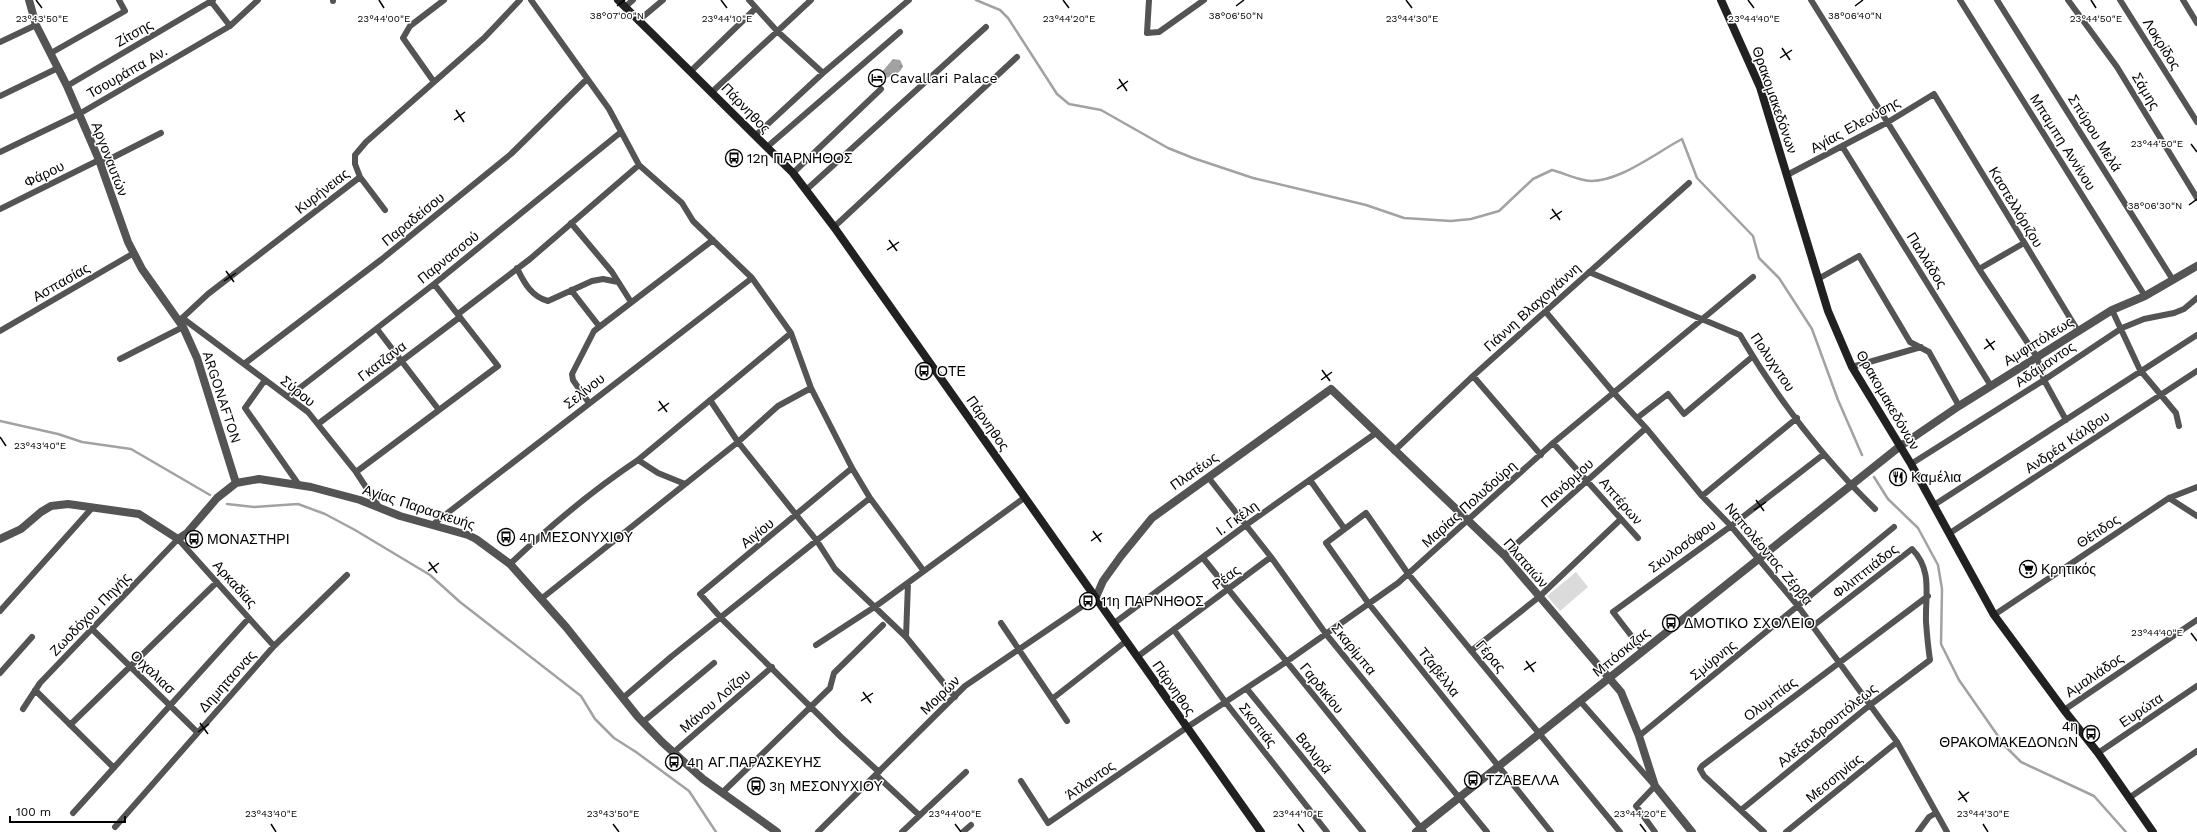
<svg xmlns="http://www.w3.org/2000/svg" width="2197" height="832" font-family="'Work Sans',sans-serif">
<defs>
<pattern id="water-ripples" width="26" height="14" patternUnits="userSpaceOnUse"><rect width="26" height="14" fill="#a2a2a2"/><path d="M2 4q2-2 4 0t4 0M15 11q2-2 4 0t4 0" fill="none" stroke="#8a8a8a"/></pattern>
</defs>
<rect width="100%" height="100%" fill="#fff"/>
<!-- green -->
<path fill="#dbdbdb" d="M1576 572 1588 587 1560 611 1547 596Z"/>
<!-- water -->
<path fill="url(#water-ripples)" d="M893 59 900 60 903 66C901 73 891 78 884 78L881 73Z"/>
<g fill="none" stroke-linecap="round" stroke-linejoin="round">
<!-- stream -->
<path stroke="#a2a2a2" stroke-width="2.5" d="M976 0 1000 10 1008 18 1057 94 1069 104 1101 110 1168 148 1193 158 1253 178 1366 205 1404 218 1451 221 1471 219 1499 211 1533 179 1552 170C1563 173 1574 178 1584 180 1613 187 1657 152 1682 139L1697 178 1753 236 1759 258 1779 278 1812 329 1838 400 1862 455
M0 421 58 434 82 442 131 449 210 495
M1874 477 1888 499 1918 528 1938 565 1942 589 1941 644 1959 680 2005 746 2021 762 2094 796 2126 832
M227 504 254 507 298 504 325 514 355 530 430 575 460 602 581 696 595 719 614 738 636 752 689 791 716 832"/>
<!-- minor -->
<path stroke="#545454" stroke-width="6" d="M210 0 230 26
M333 0V1
M531 0 609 109 639 165 682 203 693 221 752 278 791 333 811 388 852 468 870 498 923 570
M749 0 777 31 823 73
M1149 0 1147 33 1159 32 1204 0
M1811 0 1979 269 2037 357 2044 380 2066 420
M1960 0 2145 296
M1997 0 2173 280
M2068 0 2117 67 2197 198
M2120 0 2197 122
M2183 0 2197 23
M625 7 633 0
M638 21 663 0
M0 42 36 25
M51 53 125 11 119 0
M691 71 756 8
M434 82 403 38 410 26 444 0
M67 86 213 0
M712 92 811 0
M0 96 58 68
M755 136 823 73 909 0
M1842 146 1991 386
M767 147 900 32
M0 152 79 114 230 26 258 0
M100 164 161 133
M793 173 881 89
M1787 175 1888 122 1934 94 2078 331
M360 177 385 210
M806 190 986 27
M0 209 99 160
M571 223 612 272 631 302
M834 227 1017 57
M517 268C524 283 532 297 548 301L592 281 603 279 618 282
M1979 269 2024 243
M1589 272 1740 335C1777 398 1823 458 1875 509
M1818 279 1859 256 1910 342 1929 352 1959 406
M571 290 599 326
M2112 310 2140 370 2176 413 2179 426
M1545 311 1613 392 1646 428 1702 496 1731 526 1798 606 1897 742 1947 832
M458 314 530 259 639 165
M179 321 208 294 360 177 355 164V155L366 142 484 38 520 0
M179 321 185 320 308 412 356 472 379 507
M377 329 439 410
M0 331 134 253
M120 359 183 327
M244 364 382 259 511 154 587 79
M1852 367 1921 347
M1473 376 1541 455
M265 380 245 408 299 485
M288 397 434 284 621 132
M710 400 738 442 817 541 835 569 906 637
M589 403 573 380 572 374 594 331 713 240
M1637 418 1668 394 1684 414 1752 357
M318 424 460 317
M1553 443 1638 538
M1394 451 1473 376 1689 183
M638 460 658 473 685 484
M1911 464 2044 380 2122 328 2144 319 2174 313 2184 309 2197 298
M852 468 700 594 721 618 841 737 879 772
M356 472 498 366 434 284
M1208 477 1271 557 1326 634 1487 832
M1310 480 1344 528
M1702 496 1797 418
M2169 498 2197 516
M1934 505 2197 335
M432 525 752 278
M1950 533 2197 371
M1504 555 1646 428
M1203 558 1424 832
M510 564C549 527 593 490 638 460L791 333
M908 583 906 637 955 697
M541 599 738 442 778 406 811 388
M0 611 92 508
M1994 615 2169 498 2197 487
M1001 623 1067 721
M1113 624 1246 525 1376 433
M92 629 197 732
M1174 630 1226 703 1327 832
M816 645 876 606 1024 498
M1471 651 1539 597 1621 519
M1643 651 1613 612 1731 526 1824 454
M1137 657 1271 557
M0 673 32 637
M1247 689 1363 832
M35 690 114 768
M624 697 672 656 870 498
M1052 699 1125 642
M1580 701 1655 786 1636 806 1655 832
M23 709 40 683 178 539 274 646
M2064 710 2197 620
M643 722 714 663
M70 725 217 582
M1639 736 1894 527
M674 752 772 667
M2098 753 2197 686
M876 775 919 815
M1021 781 1048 823 1186 728 1286 662 1398 583 1553 443 1753 277
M723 792 830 688 834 673 883 625
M2129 798 2197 751
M1741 810 1870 705 1930 660C1928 647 1927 635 1926 622 1925 596 1933 570 1912 549L1813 626
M73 813 249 618
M115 827 274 646 347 575
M818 832 965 686 1096 597
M902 832 966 772
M963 832 971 825
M1551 832 1369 604 1326 543 1366 513 1409 575 1620 832
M1764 832 1704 776 1700 769 1702 766 1928 596
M1786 832 1897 742
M1918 832 1929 817 1936 813"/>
<!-- tertiary -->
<path stroke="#545454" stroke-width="8" d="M29 0 36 25 67 86 99 160 128 242 142 269 183 327 197 358 236 483
M0 539 21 529 41 512 51 506 68 504 139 514 178 539 187 533 217 498 236 483 259 479 311 487 360 500 400 516 468 535 476 539 510 564 566 627 638 717 662 742 703 779 777 832
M1096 597 1103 581 1121 556 1152 518 1331 389 1504 555 1621 692 1639 736 1655 786 1692 832
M1416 832 1899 447 1959 406 2112 310 2145 296 2197 266"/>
<!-- secondary -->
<path stroke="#212121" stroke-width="8" d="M618 0 793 173 834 227 1261 832
M1721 0 1760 87 1828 311 1852 367 1911 464 1994 615 2064 710 2098 753 2153 832"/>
</g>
<!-- ticks -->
<path fill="none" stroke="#000" stroke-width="1.5" d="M36 0 42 8M379 0 384 8M721 0 727 8M1063 0 1069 8M1406 0 1412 8M1748 0 1754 8M2091 0 2096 8M617 6 625 0M1236 6 1244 0M1855 6 1863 0M1782 48 1790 60M1780 58 1792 50M1119 79 1127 91M1117 89 1128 81M456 110 464 122M454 120 465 112M2191 144 2197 152M2189 205 2197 199M1552 209 1560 220M1550 219 1562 211M889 240 897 251M887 250 899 242M226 271 234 282M224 281 236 273M1986 339 1994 350M1984 349 1995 341M1322 370 1330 381M1321 380 1332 372M659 401 667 412M658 411 669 403M0 437 6 446M1756 500 1764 511M1754 510 1766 502M1093 531 1101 542M1091 541 1102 533M429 562 437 573M428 571 439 563M2191 633 2197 641M1526 661 1534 672M1524 670 1536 662M863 692 871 703M861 701 873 693M200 723 208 734M198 732 209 724M1959 791 1967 802M1958 800 1969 792M271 824 276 832M613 824 619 832M955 824 961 832M1298 824 1304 832M1640 824 1646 832M1983 824 1988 832"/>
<!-- icons -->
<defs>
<g id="hotel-ring" transform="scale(0.9)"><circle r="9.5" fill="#fff" stroke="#000" stroke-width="1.5"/><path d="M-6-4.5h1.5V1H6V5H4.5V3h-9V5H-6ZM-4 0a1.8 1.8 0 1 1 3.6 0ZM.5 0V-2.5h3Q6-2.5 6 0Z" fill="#000"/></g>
<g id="bus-ring" transform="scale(0.9)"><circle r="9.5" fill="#fff" stroke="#000" stroke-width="1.5"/><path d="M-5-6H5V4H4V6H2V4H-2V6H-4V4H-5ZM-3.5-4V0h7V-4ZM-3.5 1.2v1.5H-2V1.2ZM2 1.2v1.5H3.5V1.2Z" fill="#000"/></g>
<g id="restaurant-ring" transform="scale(0.9)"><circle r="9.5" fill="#fff" stroke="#000" stroke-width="1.5"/><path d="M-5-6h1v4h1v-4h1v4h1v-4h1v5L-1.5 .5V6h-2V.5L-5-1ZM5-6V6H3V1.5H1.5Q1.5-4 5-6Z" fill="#000"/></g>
<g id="supermarket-ring" transform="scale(0.9)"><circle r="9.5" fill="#fff" stroke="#000" stroke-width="1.5"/><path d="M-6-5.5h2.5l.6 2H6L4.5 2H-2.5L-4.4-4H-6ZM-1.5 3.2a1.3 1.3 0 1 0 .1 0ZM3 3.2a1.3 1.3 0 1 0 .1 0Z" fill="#000"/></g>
</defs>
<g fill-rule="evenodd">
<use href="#hotel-ring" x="877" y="78"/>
<use href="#bus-ring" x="734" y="158"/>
<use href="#bus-ring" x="924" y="371"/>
<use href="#restaurant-ring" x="1898" y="477"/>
<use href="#bus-ring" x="506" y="537"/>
<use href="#bus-ring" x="194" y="539"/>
<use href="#supermarket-ring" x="2028" y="569"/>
<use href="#bus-ring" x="1088" y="601"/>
<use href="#bus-ring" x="1671" y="623"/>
<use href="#bus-ring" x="2091" y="734"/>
<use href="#bus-ring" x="674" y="762"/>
<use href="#bus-ring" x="1473" y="780"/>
<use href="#bus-ring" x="756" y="786"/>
</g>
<g text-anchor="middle" stroke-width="3" stroke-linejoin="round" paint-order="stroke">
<!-- street labels -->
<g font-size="14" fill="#000" stroke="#fff">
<text transform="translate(134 33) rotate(-30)" y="5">Ζίτσης</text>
<text transform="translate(2162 44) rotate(58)" y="5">Λοκρίδος</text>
<text transform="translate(127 72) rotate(-30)" y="5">Τσουράπα Αν.</text>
<text transform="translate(2146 91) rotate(59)" y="5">Σάμης</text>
<text transform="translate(1775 100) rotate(71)" y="5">Θρακομακεδόνων</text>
<text transform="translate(746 108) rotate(46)" y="5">Πάρνηθος</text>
<text transform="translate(1855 125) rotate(-29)" y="5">Αγίας Ελεούσης</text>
<text transform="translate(2095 133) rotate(58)" y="5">Σπύρου Μελά</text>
<text transform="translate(2063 142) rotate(58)" y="5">Μπαμπη Αννίνου</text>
<text transform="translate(110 159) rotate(69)" y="5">Αργοναυτών</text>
<text transform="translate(44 174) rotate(-26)" y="5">Φάρου</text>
<text transform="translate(322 191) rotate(-38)" y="5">Κυρήνειας</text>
<text transform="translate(2016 207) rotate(59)" y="5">Καστελλόριζου</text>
<text transform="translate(413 219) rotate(-39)" y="5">Παραδείσου</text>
<text transform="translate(448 257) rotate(-39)" y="5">Παρνασσού</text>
<text transform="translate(1927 260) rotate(58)" y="5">Παλλάδος</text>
<text transform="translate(61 282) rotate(-30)" y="5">Ασπασίας</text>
<text transform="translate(1532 307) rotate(-42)" y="5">Γιάννη Βλαχογιάννη</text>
<text transform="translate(2038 341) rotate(-32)" y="5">Αμφιπόλεως</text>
<text transform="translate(382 361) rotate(-37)" y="5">Γκατζανα</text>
<text transform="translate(1773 362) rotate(56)" y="5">Πολυχντου</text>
<text transform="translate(2045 364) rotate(-34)" y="5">Αδάμαντος</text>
<text transform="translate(298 391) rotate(39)" y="5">Σύρου</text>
<text transform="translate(584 391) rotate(-38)" y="5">Σελίνου</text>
<text transform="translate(222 397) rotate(72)" y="5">ARGONAFTON</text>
<text transform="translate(1888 400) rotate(60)" y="5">Θρακομακεδόνων</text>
<text transform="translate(988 423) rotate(55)" y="5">Πάρνηθος</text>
<text transform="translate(2067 442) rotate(-34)" y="5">Ανδρέα Κάλβου</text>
<text transform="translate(1194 471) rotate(-35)" y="5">Πλατέως</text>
<text transform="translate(1567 483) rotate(-42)" y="5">Πανόρμου</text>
<text transform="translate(1621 501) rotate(49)" y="5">Απτέρων</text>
<text transform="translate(1469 504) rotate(-42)" y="5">Μαρίας Πολυδούρη</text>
<text transform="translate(419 507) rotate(18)" y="5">Αγίας Παρασκευής</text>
<text transform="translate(1237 518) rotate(-36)" y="5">Ι. Γκέλη</text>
<text transform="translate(2098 531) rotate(-34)" y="5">Θέτιδος</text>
<text transform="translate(757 533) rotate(-39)" y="5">Αιγίου</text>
<text transform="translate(1682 546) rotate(-36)" y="5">Σκυλοσόφου</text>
<text transform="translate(1769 554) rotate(50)" y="5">Ναπολέοντος Ζέρβα</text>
<text transform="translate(1526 563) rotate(49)" y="5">Πλαταιών</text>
<text transform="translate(1865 571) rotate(-38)" y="5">Φιλιππιάδος</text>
<text transform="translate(1226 577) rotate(-37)" y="5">Ρέας</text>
<text transform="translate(235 584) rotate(48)" y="5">Αρκαδίας</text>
<text transform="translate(90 614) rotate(-46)" y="5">Ζωοδόχου Πηγής</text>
<text transform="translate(1354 649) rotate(51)" y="5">Σκαρίμπα</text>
<text transform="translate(1621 652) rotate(-39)" y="5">Μπόσκιζας</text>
<text transform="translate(1491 656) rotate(50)" y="5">Γέρας</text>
<text transform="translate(1713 660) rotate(-39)" y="5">Σμύρνης</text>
<text transform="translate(153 672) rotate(44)" y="5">Οιχαλιασ</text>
<text transform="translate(1439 672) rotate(52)" y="5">Τζαβέλλα</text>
<text transform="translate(2094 675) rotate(-34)" y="5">Αμαλιάδος</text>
<text transform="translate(227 681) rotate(-48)" y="5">Δημητασνας</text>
<text transform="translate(1174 688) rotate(55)" y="5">Πάρνηθος</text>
<text transform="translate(1322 688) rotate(51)" y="5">Γαρδικίου</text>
<text transform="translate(940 695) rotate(-44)" y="5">Μοιρών</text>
<text transform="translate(1770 699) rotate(-37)" y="5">Ολυμπίας</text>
<text transform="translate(715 701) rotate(-41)" y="5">Μάνου Λοίζου</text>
<text transform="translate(2141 710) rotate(-34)" y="5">Ευρώτα</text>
<text transform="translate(1258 725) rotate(52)" y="5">Σκοπιάς</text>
<text transform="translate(1827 725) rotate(-39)" y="5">Αλεξανδρουπόλεως</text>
<text transform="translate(1314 753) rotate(51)" y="5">Βαλυρά</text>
<text transform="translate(1834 778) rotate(-39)" y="5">Μεσσηνίας</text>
<text transform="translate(1090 780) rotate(-35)" y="5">Άτλαντος</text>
</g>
<!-- poi labels -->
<g font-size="14" fill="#000" stroke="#fff" text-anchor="start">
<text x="890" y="83">Cavallari Palace</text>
<text x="747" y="163">12η ΠΑΡΝΗΘΟΣ</text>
<text x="937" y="376">ΟΤΕ</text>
<text x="1911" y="482">Καμέλια</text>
<text x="519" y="542">4η ΜΕΣΟΝΥΧΙΟΥ</text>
<text x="207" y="544">ΜΟΝΑΣΤΗΡΙ</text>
<text x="2041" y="574">Κρητικός</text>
<text x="1101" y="606">11η ΠΑΡΝΗΘΟΣ</text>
<text x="1684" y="628">ΔΜΟΤΙΚΟ ΣΧΟΛΕΙΟ</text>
<text x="2078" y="731" text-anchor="end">4η<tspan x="2078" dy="16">ΘΡΑΚΟΜΑΚΕΔΟΝΩΝ</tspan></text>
<text x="687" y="767">4η ΑΓ.ΠΑΡΑΣΚΕΥΗΣ</text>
<text x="1486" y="785">ΤΖΑΒΕΛΛΑ</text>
<text x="769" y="791">3η ΜΕΣΟΝΥΧΙΟΥ</text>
</g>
</g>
<g font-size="10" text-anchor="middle" fill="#000" stroke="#fff" stroke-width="3" stroke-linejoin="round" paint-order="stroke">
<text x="1855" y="19">38°06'40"N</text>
<text x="617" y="19">38°07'00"N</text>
<text x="1236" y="19">38°06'50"N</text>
<text x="2096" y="22">23°44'50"E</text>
<text x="1754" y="22">23°44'40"E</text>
<text x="42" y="22">23°43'50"E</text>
<text x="384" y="22">23°44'00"E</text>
<text x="727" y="22">23°44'10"E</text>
<text x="1069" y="22">23°44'20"E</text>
<text x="1412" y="22">23°44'30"E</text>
<text x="2157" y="147">23°44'50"E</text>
<text x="2155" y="209">38°06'30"N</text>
<text x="40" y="449">23°43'40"E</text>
<text x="2157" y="636">23°44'40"E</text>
<text x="271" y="817">23°43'40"E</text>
<text x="613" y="817">23°43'50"E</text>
<text x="955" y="817">23°44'00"E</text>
<text x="1298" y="817">23°44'10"E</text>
<text x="1640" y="817">23°44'20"E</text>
<text x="1983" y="817">23°44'30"E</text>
</g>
<!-- scale -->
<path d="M10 816v6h115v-6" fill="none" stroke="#000000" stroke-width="2"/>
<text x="16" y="816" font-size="12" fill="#000000" stroke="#ffffff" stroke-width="3" paint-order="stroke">100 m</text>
</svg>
